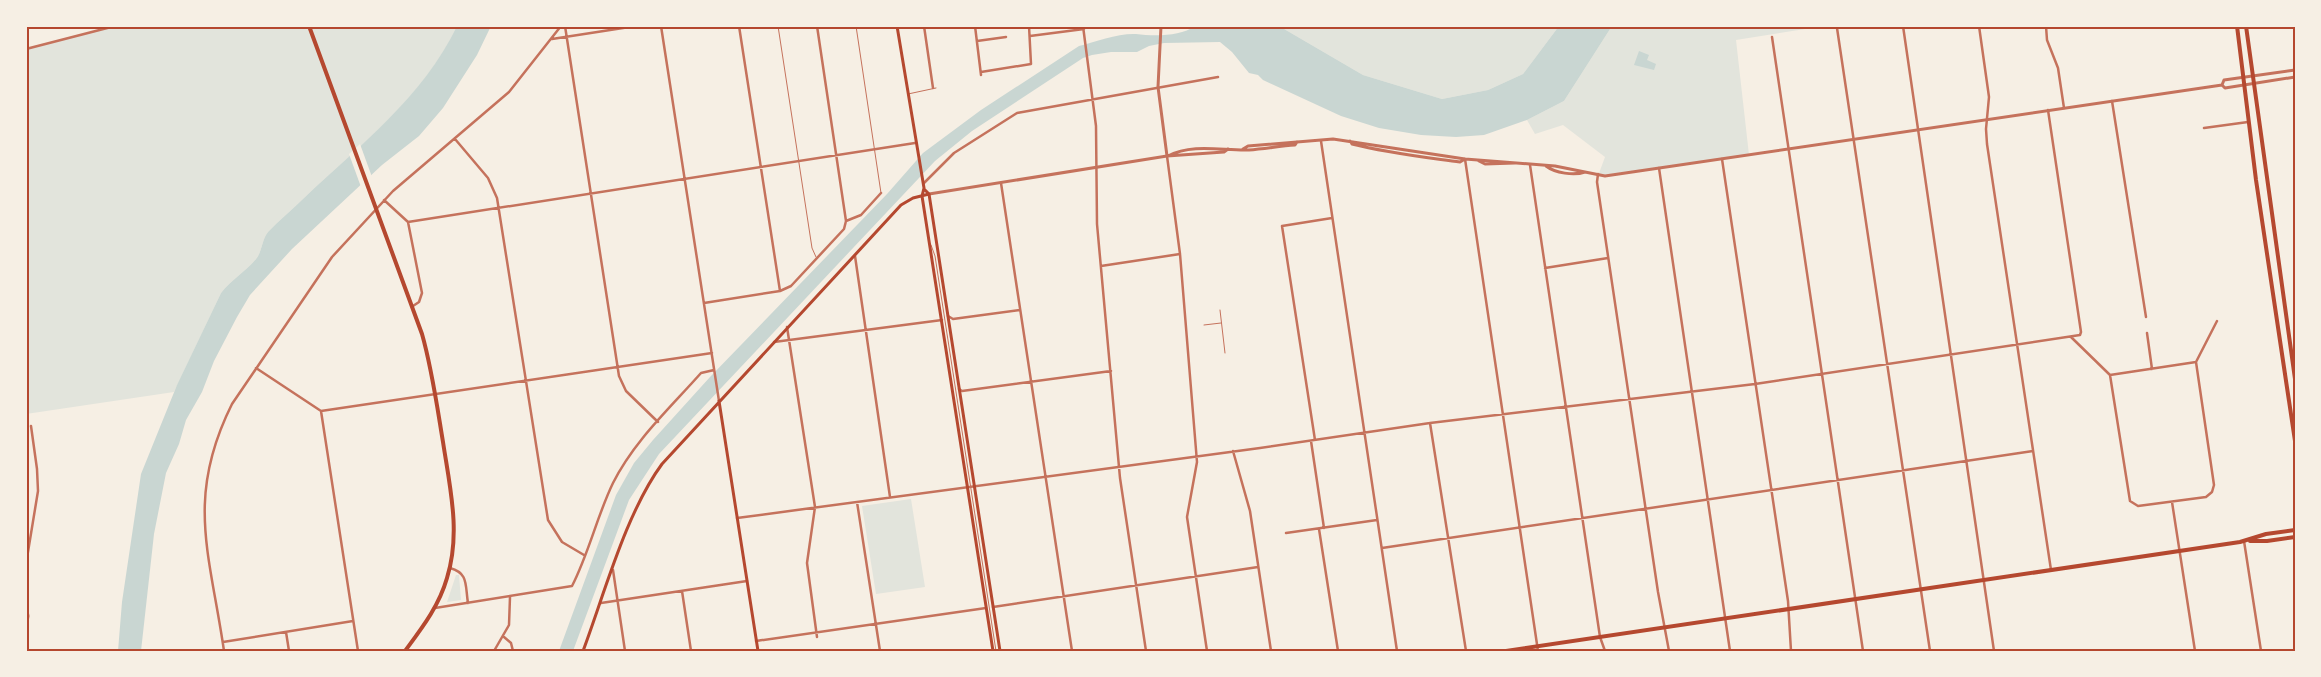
<svg xmlns="http://www.w3.org/2000/svg" width="2321" height="677" font-family="Quicksand,sans-serif">
<rect width="100%" height="100%" fill="#f6efe4"/>
<!-- green -->
<path fill="#e2e4dc" d="M118 26H457C424 97 360 145 304 198 293 209 279 220 268 232 262 239 262 252 256 259 245 272 231 280 221 293L174 392 26 414V49Z
M1279 26H1559L1523 74 1488 90 1442 99 1363 75Z
M1612 26H1824L1736 40 1749 155 1598 176 1605 157 1563 125 1535 134 1527 120 1564 101Z
M911 499 925 587 876 594 862 506Z
M456 575H459L461 600 447 602Z"/>
<!-- water -->
<path fill="#c9d6d2" d="M457 26H491L477 55 443 108 419 136 382 165 292 249 250 295 237 317 214 361 202 392 186 420 179 444 166 473 154 534 141 651H118L122 602 141 474 177 385 221 293C231 280 245 272 256 259 262 252 262 239 268 232 279 220 293 209 304 198 360 145 423 97 457 26Z
M1195 26H1279L1363 75 1442 99 1488 90 1523 74 1559 26H1612L1564 101 1527 120 1484 135 1456 137 1421 135 1379 128 1341 116 1263 80 1258 75 1249 73 1232 52 1220 42 1164 43 1149 46 1137 52H1111L1092 55 1083 58 972 131 935 161 659 454 629 500 573 651H559L616 495 634 463 653 440 710 377 887 194 923 153 981 110 1079 46C1095 42 1119 33 1136 34 1153 36 1180 37 1195 26Z
M1639 51 1649 55 1647 60 1656 64 1654 70 1634 65Z"/>
<!-- pier -->
<path fill="#f6efe4" d="M360 144 372 177 361 187 349 154Z"/>
<g fill="none" stroke-linecap="round" stroke-linejoin="round">
<!-- service -->
<path stroke="#c5725c" stroke-width="1" d="M778 26 812 248 816 257
M856 26 881 193
M908 94 936 88
M931 245 935 256 996 651
M1220 310 1225 353
M1204 325 1221 323"/>
<!-- minor -->
<path stroke="#c5725c" stroke-width="2.5" d="M565 26 619 376 626 391 658 422
M661 26 719 401
M739 26 780 291
M817 26 846 221
M924 26 933 88
M975 26 981 75
M1083 26 1096 126 1097 224 1120 478 1146 651
M1903 26 1994 651
M1979 26 1989 97 1986 129 1987 144 2051 570
M2046 26 2047 40 2058 68 2064 108
M1837 28 1930 651
M1030 36 1084 29
M1772 37 1863 651
M552 39 636 26
M977 41 1006 37
M26 49 115 26
M981 72 1031 64 1029 26
M2112 101 2146 317
M2204 128 2248 122
M455 139 488 178 497 198 548 520 562 542 584 555
M1321 141 1397 651
M1167 156 1180 254 1197 462 1187 517 1207 651
M1465 159 1538 651
M1722 159 1788 601 1791 651
M1530 165 1600 637 1605 651
M1659 168 1730 651
M1598 174 1597 182 1658 592 1669 651
M924 183 954 153 1017 113 1218 77
M1001 183 1072 651
M384 200 408 222 422 293 419 302 413 306
M408 222 915 143
M855 256 890 497
M1101 266 1180 254
M1545 268 1608 258
M704 303 780 291 791 286 844 229 846 221 861 215 881 193
M948 316 953 319 1020 310
M787 327 815 507 807 563 817 637
M2147 333 2152 369
M2071 337 2110 375 2196 362 2217 321
M774 342 942 320
M256 368 321 411 358 651
M2110 375 2130 501 2138 506 2206 497 2212 492 2214 485 2196 362
M959 389 962 391 1111 371
M321 411 712 353
M1430 423 1466 651
M1315 440 1282 226 1332 218
M1311 441 1324 528
M1233 451 1250 511 1271 651
M857 502 880 651
M2172 502 2195 651
M737 518 1260 448 1430 423 1755 384 2080 335 2081 332 2048 110
M1319 529 1338 651
M1286 533 1377 520
M2244 541 2261 651
M1382 548 2033 451
M26 564 38 491 37 469 31 426
M450 568C469 573 465 586 468 603
M613 570 625 651
M682 591 691 651
M601 603 747 581
M993 607 1258 567
M435 608 572 586C589 553 597 516 613 483 634 441 670 408 701 373L714 370
M286 632 289 651
M504 637 511 643 513 651
M756 641 986 608
M223 642 353 621
M224 651C210 554 185 498 232 404L332 257 393 191 509 92 561 26
M494 651 509 625 510 597"/>
<!-- tertiary -->
<path stroke="#c5725c" stroke-width="3" d="M1161 26 1158 87 1167 156
M2222 85 2224 80 2295 70
M2222 85 2225 88 2295 77
M1350 141 1352 144C1387 153 1424 157 1460 162L1465 159
M1243 149 1248 146 1333 139 1465 159 1555 166 1605 176 2222 85
M1168 156C1193 143 1223 151 1249 150 1264 149 1280 146 1295 145L1297 142
M1479 161 1485 164 1515 163
M1546 166C1555 173 1574 176 1585 172
M929 194 1167 156 1224 152 1228 149
M26 605 28 616 26 628"/>
<!-- secondary -->
<path stroke="#b5482f" stroke-width="3" d="M897 26 924 188 922 196 993 651
M924 189 929 194 1000 651
M719 401 758 651
M583 651C605 592 626 513 662 464L901 205 913 198 929 194"/>
<!-- primary -->
<path stroke="#b5482f" stroke-width="4" d="M309 26 422 334C432 369 437 406 443 442 450 488 461 533 447 578 439 606 422 628 405 651
M2237 26 2256 180 2295 441
M2246 26 2295 379
M2250 541H2267L2295 537
M1506 651 2240 542 2266 534 2295 530"/>
</g>
<!-- border -->
<rect width="2321" height="677" fill="none" stroke="#f6efe4" stroke-width="55"/>
<rect x="28" y="28" width="2266" height="622" fill="none" stroke="#b5482f" stroke-width="2"/>
</svg>
